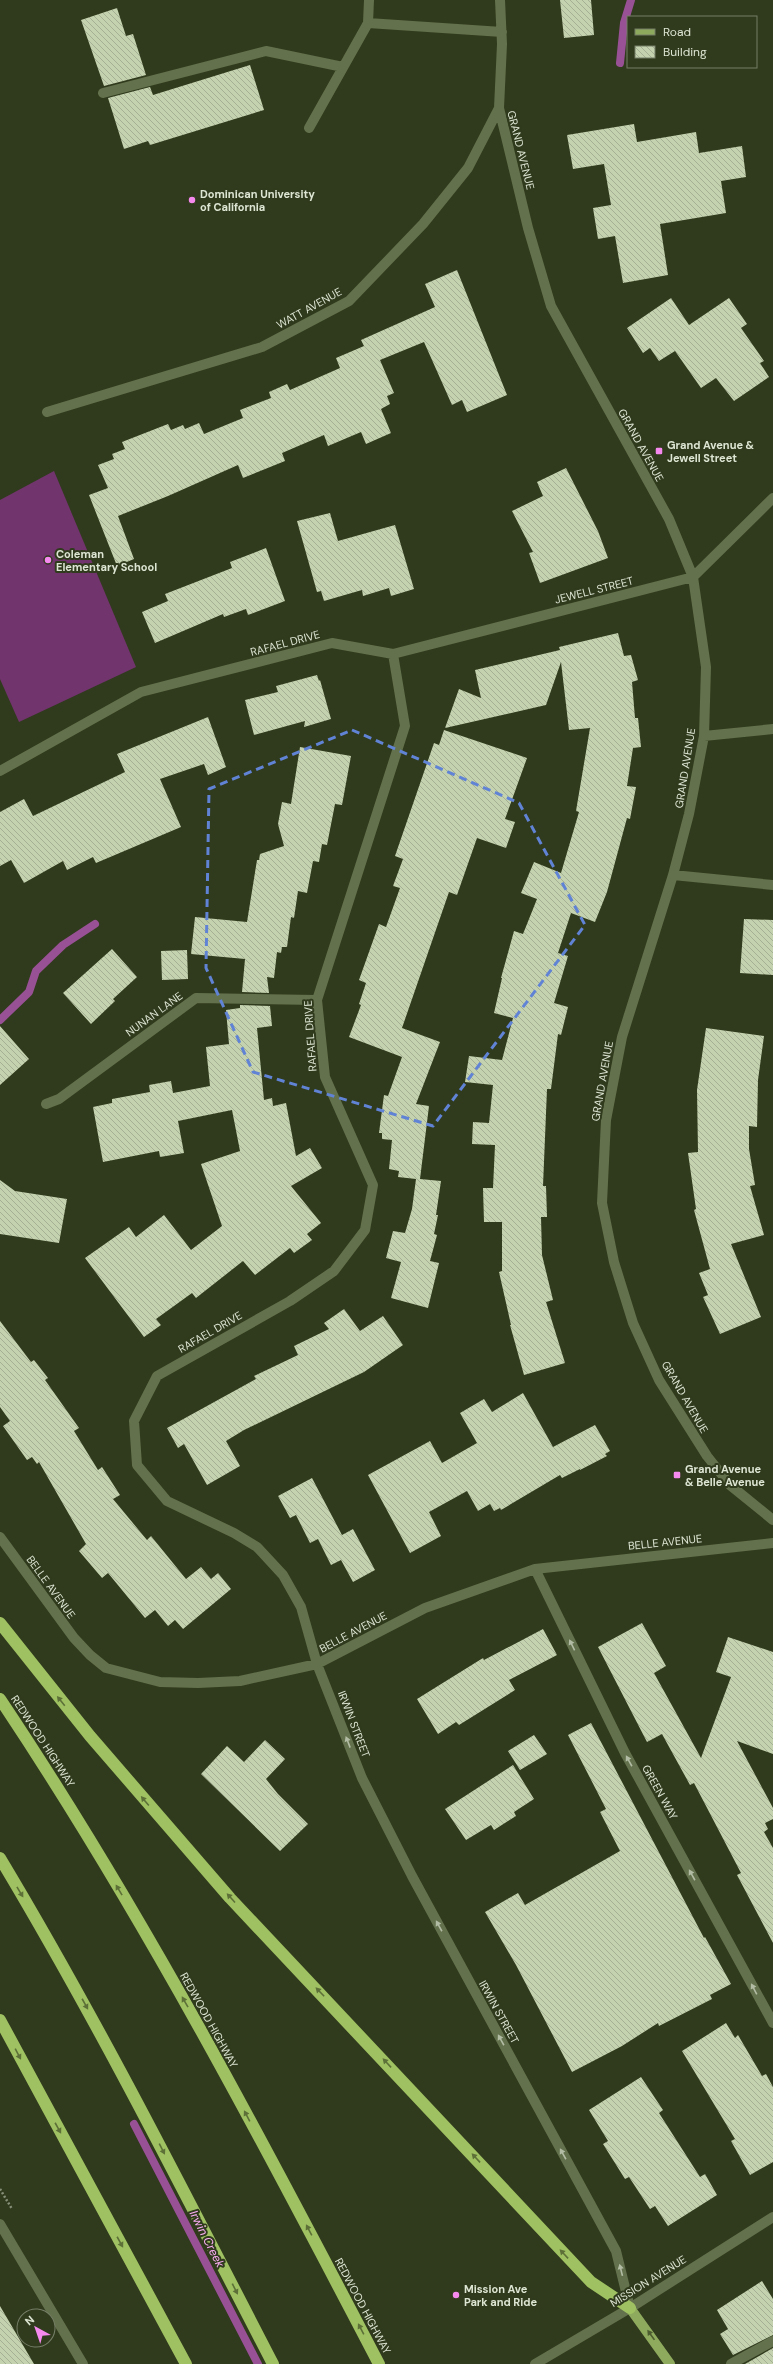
<svg xmlns="http://www.w3.org/2000/svg" width="773" height="2364" font-family="'DM Sans',sans-serif">
<defs>
<pattern id="building-back-hatch" width="6" height="6" patternUnits="userSpaceOnUse"><rect width="6" height="6" fill="#c4d2af"/><path d="M-1 5l2 2M0 0l6 6M5-1l2 2" fill="none" stroke="#a4af93"/></pattern>
</defs>
<rect width="100%" height="100%" fill="#303a1d"/>
<!-- pitch -->
<path fill="#71346d" d="M54 471 136 667 19 722 0 679V500Z"/>
<g fill="none" stroke-linecap="round" stroke-linejoin="round">
<!-- stream -->
<path stroke="#985194" stroke-width="8" d="M620 63 624 23 631 0
M0 1020 29 992 36 971 63 945 95 924
M134 2124 258 2364"/>
</g>
<!-- building -->
<path fill="url(#building-back-hatch)" d="M560 0H591L594 35 564 38Z
M117 8 126 36 133 34 146 75 104 86 81 20Z
M250 65 264 110 150 145 148 141 124 149 108 98 150 87 153 95Z
M634 124 637 142 696 132 699 153 742 146 746 177 721 181 726 213 660 224 668 275 623 283 615 236 598 239 593 208 611 205 604 164 573 169 567 135Z
M457 270 507 395 467 412 462 400 452 405 424 342 380 360 394 393 387 396 390 404 381 409 391 433 366 444 361 432 328 446 324 435 282 453 285 461 243 478 238 465 168 496 118 516 134 559 117 566 89 495 108 488 98 465 114 459 112 454 125 449 122 442 168 424 171 430 183 425 185 429 199 423 204 434 243 418 240 410 271 398 269 392 287 384 290 390 340 368 336 358 364 346 361 340 435 307 425 284Z
M671 298 689 325 729 298 747 324 741 328 764 361 760 363 769 377 734 401 716 378 701 388 675 351 659 361 650 348 643 353 627 328Z
M566 468 598 531 608 558 540 583 529 553 533 552 512 511 543 496 537 482Z
M330 513 338 541 395 525 414 589 391 596 389 588 363 596 362 590 324 601 321 591 317 592 297 521Z
M266 548 285 601 248 615 246 609 224 617 223 614 155 643 142 612 168 601 165 594 232 568 230 562Z
M618 633 624 656 631 655 638 680 632 682 635 718H638L641 747 633 748 627 786 636 787 630 819 627 818 607 892 595 922 571 913 558 953 568 956 554 1003 568 1007 561 1035 558 1034 551 1089H547L543 1186H546L547 1217H541L542 1255 553 1300 546 1302 565 1363 524 1375 510 1325H511L499 1272 502 1271V1222H484L483 1188H493L495 1145 472 1144 473 1122 489 1123 493 1085 465 1082 469 1056 502 1060 513 1018 494 1013 502 978H501L514 931 523 934 537 899 521 893 534 862 561 873 579 812 576 811 590 728 569 730 561 662 546 705 445 728 459 689 481 698 475 670 560 650 559 647Z
M317 675 319 681 320 680 331 719 304 727 305 721 254 735 245 700 278 692 276 686Z
M208 717 226 767 208 775 204 764 160 779 181 827 96 863 93 857 67 870 63 861 24 883 11 860 0 866V812L24 799 33 816 125 772 117 754Z
M444 730 527 758 505 819 515 822 506 848 477 838 457 895 449 892 402 1028 440 1042 416 1104 429 1106 420 1179 441 1181 436 1215H438L434 1234 437 1235 430 1261 439 1263 428 1308 391 1298 401 1262 386 1258 393 1231 405 1233 412 1209 416 1179 398 1177 399 1171 389 1169 392 1140 382 1139V1133H379L384 1095 388 1096 402 1057 349 1037 361 1005 359 1004 366 983 359 980 379 924 386 927 400 888 393 886 403 859 395 856 434 743 439 745Z
M300 747 351 756 342 805 335 804 327 845 322 844 319 862 313 861 307 893 298 891 294 918 291 917 287 947H282L281 953 277 952 274 978 267 977 269 993 242 992 245 959 191 954 195 917 247 922 257 860H259L260 854 284 846 278 824 282 802 291 804Z
M744 919 773 920V975L740 973Z
M112 949 137 977 113 999 115 1001 91 1024 63 993Z
M187 950 188 979 162 980 161 951Z
M240 1005 270 1006 272 1026 257 1028 264 1100 272 1098 273 1106 286 1103 296 1156 310 1148 322 1168 291 1186 321 1223 307 1234 312 1240 294 1253 290 1248 255 1275 243 1261 196 1298 192 1293 156 1319 161 1325 144 1337 85 1258 129 1227 136 1237 164 1215 191 1250 222 1226 201 1164 240 1151 232 1110 178 1121 184 1153 160 1157 159 1151 103 1162 93 1107 112 1103V1099L150 1092 149 1085 171 1081 173 1093 210 1086 206 1047 229 1044 226 1010 240 1008Z
M0 1026 29 1059 0 1085Z
M706 1028 764 1036 758 1080 757 1127 749 1126V1149L755 1185 750 1186 764 1235 731 1244 761 1317 720 1334 703 1297 708 1295 699 1273 710 1269 694 1210 696 1209 688 1153 698 1152 697 1090Z
M0 1180 15 1191 67 1199 59 1243 0 1234Z
M344 1309 360 1331 383 1316 403 1345 364 1372 244 1430 226 1441 240 1466 207 1485 184 1444 178 1448 167 1428 256 1379 254 1376 298 1355 294 1346 329 1329 324 1323Z
M0 1321 31 1362 34 1360 48 1378 45 1380 79 1428 74 1431 98 1470 102 1467 120 1495 113 1499 147 1540 151 1536 186 1579 201 1567 211 1579 218 1573 231 1589 183 1629 175 1620 168 1626 155 1610 145 1618 108 1573 102 1578 79 1551 86 1544 39 1462 37 1464 32 1457 27 1460 3 1426 10 1421 0 1407Z
M523 1393 553 1447 595 1425 610 1451 605 1454 607 1456 580 1470V1469L562 1478 560 1475 501 1510 500 1508 494 1511 490 1504 478 1511 467 1491 429 1512 441 1536 410 1553 368 1475 430 1441 442 1463 477 1443 460 1413 484 1399 492 1412Z
M312 1478 342 1535 353 1529 375 1570 353 1582 341 1560 331 1565 318 1539 310 1543 296 1515 290 1518 278 1496Z
M642 1623 666 1666 654 1673 701 1758 731 1677 716 1672 728 1637 773 1652V1754L737 1741 773 1808V1819L765 1823 768 1829 764 1832 773 1848V1943L737 1875 741 1873 694 1783 690 1785 662 1734 647 1742 598 1647Z
M543 1629 557 1655 509 1680 515 1690 459 1725 456 1722 438 1734 417 1699 483 1658 484 1660Z
M591 1723 704 1938 705 1937 731 1984 710 1995 712 1999 659 2026 658 2023 622 2046 572 2072 516 1965 485 1912 518 1893 525 1905 620 1851 600 1812 606 1809 568 1735Z
M534 1735 547 1754 520 1770 508 1751Z
M265 1740 285 1759 266 1779 278 1794 308 1824 280 1851 201 1774 227 1746 244 1762Z
M513 1765 534 1799 514 1812 516 1816 494 1830 491 1825 466 1840 445 1809Z
M726 2023 735 2038 738 2035 762 2076 766 2074 773 2087V2162L750 2175 731 2141 735 2139 682 2051Z
M641 2077 663 2110 659 2113 700 2177 705 2174 717 2195 668 2226 655 2206 650 2209 629 2177 625 2179 603 2144 608 2141 589 2110Z
M762 2281 773 2299V2335L733 2355 720 2334 728 2329 717 2310Z
M0 2306 34 2364H0Z
M773 2348V2364H745Z"/>
<g fill="none" stroke-linecap="round" stroke-linejoin="round">
<!-- path -->
<path stroke="#879078" stroke-width="2.5" stroke-dasharray="2 2" stroke-linecap="butt" d="M0 2189 12 2209"/>
<!-- minor -->
<path stroke="#63714c" stroke-width="10" d="M500 0 502 44 499 108 528 228 551 306 669 519 693 577 706 667 704 736 689 814 673 875 622 1037 606 1120 602 1203 614 1262 633 1323 659 1380 707 1456 730 1485 773 1520
M368 23 502 32
M103 93 266 51 343 67
M309 128 368 23 369 0
M47 412 262 347 349 301 423 224 468 168 499 108
M393 654 405 726 317 1000 325 1077 373 1185 365 1230 334 1271 290 1301 157 1376 134 1421 137 1465 167 1501 234 1533 257 1547 283 1575 301 1607 317 1664 362 1778 412 1876 616 2251 630 2308
M704 736 773 729
M0 771 141 692 332 643 393 654 693 577 773 498
M673 875 773 885
M46 1104 59 1099 196 998 317 1000
M0 1537 74 1638 90 1655 106 1668 160 1682 198 1683 240 1681 317 1664 425 1608 535 1569 773 1543
M535 1569 625 1753 773 2023
M0 2224 83 2364
M535 2364 630 2308 773 2217
M731 2364 773 2341"/>
<!-- major -->
<path stroke="#8eaa5c" stroke-width="10" d="M630 2308 670 2364"/>
<!-- highway -->
<path stroke="#9fc161" stroke-width="12" d="M0 1623 90 1736 230 1898 591 2282 630 2308
M0 1699C142 1911 261 2138 379 2364
M0 1858C99 2023 185 2194 273 2364
M0 2020 186 2364"/>
</g>
<!-- one-way arrows -->
<defs><path id="oneway-solid" d="M-6-.8H1V-3.2L6.5 0L1 3.2V.8H-6Z"/></defs>
<g fill="#b2bca4">
<use href="#oneway-solid" transform="translate(572 1645) rotate(-116)"/>
<use href="#oneway-solid" transform="translate(348 1742) rotate(-111)"/>
<use href="#oneway-solid" transform="translate(629 1761) rotate(-119)"/>
<use href="#oneway-solid" transform="translate(692 1875) rotate(-119)"/>
<use href="#oneway-solid" transform="translate(439 1926) rotate(-119)"/>
<use href="#oneway-solid" transform="translate(754 1989) rotate(-118)"/>
<use href="#oneway-solid" transform="translate(501 2040) rotate(-119)"/>
<use href="#oneway-solid" transform="translate(563 2154) rotate(-119)"/>
<use href="#oneway-solid" transform="translate(621 2270) rotate(-104)"/>
</g>
<g fill="#5c7038">
<use href="#oneway-solid" transform="translate(61 1701) rotate(-129)"/>
<use href="#oneway-solid" transform="translate(145 1801) rotate(-130)"/>
<use href="#oneway-solid" transform="translate(119 1890) rotate(-121)"/>
<use href="#oneway-solid" transform="translate(20 1892) rotate(59)"/>
<use href="#oneway-solid" transform="translate(231 1898) rotate(-132)"/>
<use href="#oneway-solid" transform="translate(320 1992) rotate(-134)"/>
<use href="#oneway-solid" transform="translate(185 2002) rotate(-120)"/>
<use href="#oneway-solid" transform="translate(85 2004) rotate(61)"/>
<use href="#oneway-solid" transform="translate(18 2054) rotate(62)"/>
<use href="#oneway-solid" transform="translate(387 2063) rotate(-133)"/>
<use href="#oneway-solid" transform="translate(247 2116) rotate(-118)"/>
<use href="#oneway-solid" transform="translate(58 2128) rotate(61)"/>
<use href="#oneway-solid" transform="translate(162 2149) rotate(63)"/>
<use href="#oneway-solid" transform="translate(476 2158) rotate(-133)"/>
<use href="#oneway-solid" transform="translate(309 2230) rotate(-118)"/>
<use href="#oneway-solid" transform="translate(120 2242) rotate(61)"/>
<use href="#oneway-solid" transform="translate(564 2254) rotate(-133)"/>
<use href="#oneway-solid" transform="translate(235 2289) rotate(63)"/>
<use href="#oneway-solid" transform="translate(361 2329) rotate(-118)"/>
</g>
<use fill="#4c5c30" href="#oneway-solid" transform="translate(651 2335) rotate(-125)"/>
<!-- marked area -->
<path fill="none" stroke="#6083d6" stroke-width="3" stroke-dasharray="8 5" stroke-linejoin="round" d="M352 730 519 803 585 925 433 1126 253 1072 206 968 209 789Z"/>
<!-- markers -->
<g fill="#f589ee" stroke="#303a1d" stroke-width="1.5">
<circle cx="192" cy="200" r="4"/>
<rect x="655" y="447" width="8" height="8" rx="2"/>
<circle cx="48" cy="560" r="4"/>
<rect x="673" y="1471" width="8" height="8" rx="2"/>
<circle cx="456" cy="2295" r="4"/>
</g>
<g text-anchor="middle" stroke-width="4" stroke-linejoin="round" paint-order="stroke">
<!-- street labels -->
<g font-size="11" fill="#dde5d3" stroke="#303a1d">
<text transform="translate(521 150) rotate(76)" y="4">GRAND AVENUE</text>
<text transform="translate(309 308) rotate(-29)" y="4">WATT AVENUE</text>
<text transform="translate(641 445) rotate(61)" y="4">GRAND AVENUE</text>
<text transform="translate(594 590) rotate(-14)" y="4">JEWELL STREET</text>
<text transform="translate(285 643) rotate(-15)" y="4">RAFAEL DRIVE</text>
<text transform="translate(685 768) rotate(-81)" y="4">GRAND AVENUE</text>
<text transform="translate(154 1014) rotate(-36)" y="4">NUNAN LANE</text>
<text transform="translate(310 1036) rotate(-94)" y="4">RAFAEL DRIVE</text>
<text transform="translate(602 1081) rotate(-80)" y="4">GRAND AVENUE</text>
<text transform="translate(210 1332) rotate(-30)" y="4">RAFAEL DRIVE</text>
<text transform="translate(685 1397) rotate(60)" y="4">GRAND AVENUE</text>
<text transform="translate(665 1542) rotate(-6)" y="4">BELLE AVENUE</text>
<text transform="translate(51 1587) rotate(54)" y="4">BELLE AVENUE</text>
<text transform="translate(353 1632) rotate(-28)" y="4">BELLE AVENUE</text>
<text transform="translate(354 1724) rotate(69)" y="4">IRWIN STREET</text>
<text transform="translate(43 1741) rotate(57)" y="4">REDWOOD HIGHWAY</text>
<text transform="translate(660 1792) rotate(61)" y="4">GREEN WAY</text>
<text transform="translate(499 2012) rotate(61)" y="4">IRWIN STREET</text>
<text transform="translate(209 2020) rotate(61)" y="4">REDWOOD HIGHWAY</text>
<text transform="translate(648 2281) rotate(-32)" y="4">MISSION AVENUE</text>
<text transform="translate(363 2306) rotate(62)" y="4">REDWOOD HIGHWAY</text>
</g>
<!-- poi labels -->
<g font-size="11" font-weight="bold" fill="#dde5d3" stroke="#303a1d" text-anchor="start">
<text x="200" y="198">Dominican University<tspan x="200" dy="13">of California</tspan></text>
<text x="667" y="449">Grand Avenue &amp;<tspan x="667" dy="13">Jewell Street</tspan></text>
<text x="56" y="558">Coleman<tspan x="56" dy="13">Elementary School</tspan></text>
<text x="685" y="1473">Grand Avenue<tspan x="685" dy="13">&amp; Belle Avenue</tspan></text>
<text x="464" y="2293">Mission Ave<tspan x="464" dy="13">Park and Ride</tspan></text>
</g>
<!-- water labels -->
<g font-size="12" font-style="italic" fill="#faadf4" stroke="#303a1d">
<text transform="translate(207 2239) rotate(63)" y="4">Irwin Creek</text>
</g>
</g>
<!-- legend -->
<rect x="627" y="16" width="130" height="52" fill="#303a1d" stroke="#757e66"/>
<rect x="635" y="29" width="20" height="6" fill="#8eaa5c" stroke="#757e66"/>
<text x="663" y="36" font-size="12" fill="#dde5d3">Road</text>
<rect x="635" y="46" width="20" height="12" fill="url(#building-back-hatch)" stroke="#757e66"/>
<text x="663" y="56" font-size="12" fill="#dde5d3">Building</text>
<!-- north arrow -->
<g transform="translate(36 2328) rotate(320)"><circle r="19" fill="#303a1d" stroke="#757e66"/>
<path d="M0-3L7 15L0 10L-7 15Z" fill="#f589ee"/>
<text y="-6" font-size="11" font-weight="bold" text-anchor="middle" fill="#dde5d3">N</text>
</g>
</svg>
